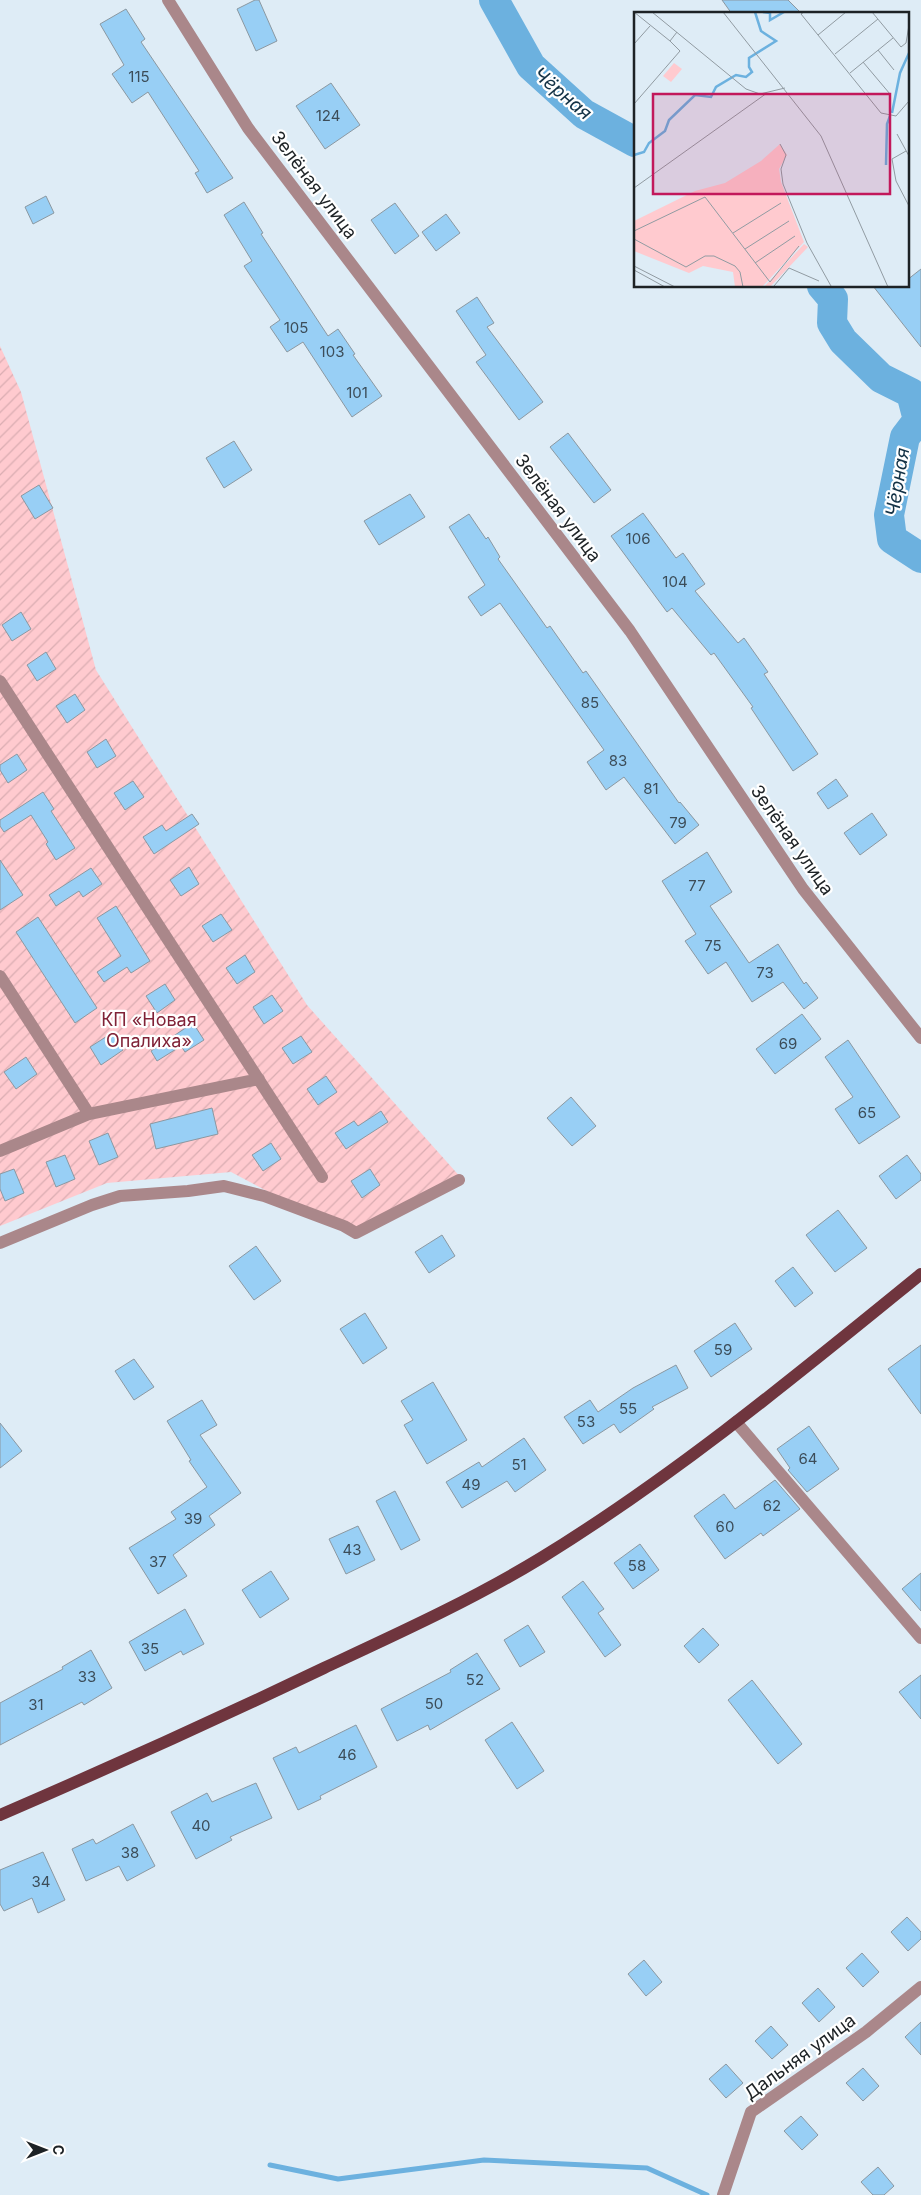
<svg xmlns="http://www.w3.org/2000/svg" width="921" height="2195" font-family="Inter,sans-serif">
<defs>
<pattern id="garden-furrows" width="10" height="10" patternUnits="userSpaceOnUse" patternTransform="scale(1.25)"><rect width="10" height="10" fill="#ffcacf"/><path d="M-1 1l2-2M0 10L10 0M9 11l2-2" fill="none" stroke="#daadb2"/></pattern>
</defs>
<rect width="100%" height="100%" fill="#deecf6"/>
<!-- garden -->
<path fill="url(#garden-furrows)" d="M0 346 21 392 96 670 307 1005 463 1180 356 1238 231 1172 107 1183 0 1226Z"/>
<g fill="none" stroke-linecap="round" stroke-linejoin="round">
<!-- stream -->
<path stroke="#6cb1df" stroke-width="5" d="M270 2165 338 2179 484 2160 647 2168 707 2195"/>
<!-- river -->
<path stroke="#6cb1df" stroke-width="30" d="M494 0 531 66 584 114 635 142
M822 286 833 299 832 323 843 341 881 378 911 393 918 420 905 437 889 515 892 539 921 558"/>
</g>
<!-- building -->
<path fill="#98cff5" stroke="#8b98a1" d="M255 0H259L277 41 256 51 237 9Z
M722 0H788L802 14H732Z
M126 9 145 39 141 42 233 178 207 193 195 173 199 171 148 92 132 103 112 74 124 65 100 24Z
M331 83 360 125 325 149 296 106Z
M46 196 54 213 33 224 25 207Z
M244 202 263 233 261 234 328 336 338 329 355 354 353 355 382 396 352 417 303 342 287 352 270 327 280 320 244 266 252 261 224 215Z
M395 203 419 236 395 254 371 220Z
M446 214 460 233 436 251 422 232Z
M921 269V347L873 286H907V280Z
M477 297 494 323 487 327 543 402 519 420 476 362 486 355 456 311Z
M568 433 611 490 594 503 550 447Z
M234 441 252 470 224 488 206 458Z
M39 485 53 508 35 519 21 496Z
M410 494 425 517 379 545 364 521Z
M643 513 676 558 683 553 705 584 695 591 738 643 744 638 768 672 764 674 818 754 793 771 751 708 753 707 714 653 711 655 672 608 667 612 611 536Z
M469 514 486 539 488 537 500 557 498 559 547 628 550 626 583 673 586 671 679 803 680 802 699 825 675 844 624 777 606 790 587 762 604 750 500 603 481 616 468 597 485 585 449 527Z
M21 612 31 629 12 641 2 625Z
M46 652 56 669 37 681 27 665Z
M75 694 85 710 67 723 56 706Z
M106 739 116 756 97 768 87 752Z
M17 754 27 770 8 783 0 770V765Z
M836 779 848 796 828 809 817 793Z
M133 781 144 797 125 810 114 793Z
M43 792 54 809 51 811 75 848 56 860 46 844 48 842 31 815 4 832 0 826V820Z
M872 813 887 835 860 855 844 833Z
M192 814 199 824 154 854 143 837 162 825 166 831Z
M707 852 732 892 710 906 749 963 778 944 804 984 806 982 818 998 804 1009 783 982 752 1002 726 962 708 974 685 941 696 934 662 881Z
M0 860 23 895 0 910Z
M189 867 199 884 181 896 170 880Z
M91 868 102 884 83 897 79 891 56 906 49 895Z
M116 906 150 961 131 973 127 967 104 982 97 972 121 956 97 918Z
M221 914 232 930 213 942 202 926Z
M38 917 97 1008 75 1023 16 932Z
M245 955 255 972 237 984 226 968Z
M165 984 175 1000 157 1013 146 996Z
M272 995 283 1011 264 1024 253 1007Z
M802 1014 821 1039 775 1074 756 1049Z
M193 1023 204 1040 185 1052 181 1046 157 1061 151 1051Z
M112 1033 123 1050 101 1065 90 1047Z
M301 1036 312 1052 293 1064 282 1048Z
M848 1040 900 1117 859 1144 835 1109 853 1097 825 1057Z
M26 1057 37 1074 16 1089 4 1072Z
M326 1076 337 1092 318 1105 307 1089Z
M571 1097 596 1126 572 1146 547 1118Z
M212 1108 218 1134 156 1149 150 1124Z
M381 1111 388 1122 346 1149 335 1133 354 1121 358 1126Z
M108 1133 118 1157 99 1165 89 1141Z
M271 1143 281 1159 263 1171 252 1155Z
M65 1155 75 1179 56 1187 46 1162Z
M907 1155 921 1174V1180L896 1199 879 1176Z
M14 1169 24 1193 5 1201 0 1189V1174Z
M370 1169 380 1185 362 1198 351 1181Z
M838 1210 867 1248 835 1272 806 1235Z
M442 1235 455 1256 429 1273 415 1252Z
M256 1246 281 1281 254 1300 229 1266Z
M793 1267 813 1293 795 1307 775 1281Z
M365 1313 387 1348 363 1364 340 1329Z
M735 1323 752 1349 711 1377 694 1351Z
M921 1345V1414L888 1369Z
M134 1359 154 1387 134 1400 115 1371Z
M676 1365 688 1388 652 1407 654 1409 620 1433 614 1424 583 1444 564 1417 590 1400 598 1412 633 1388Z
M433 1382 467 1440 427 1464 404 1425 413 1420 401 1401Z
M202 1400 217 1425 200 1435 241 1493 209 1516 215 1525 173 1555 187 1576 158 1594 129 1548 176 1519 171 1512 207 1487 189 1461 191 1460 167 1421Z
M0 1423 22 1451 0 1468Z
M809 1426 839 1469 807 1492 788 1470 790 1468 777 1449Z
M524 1438 546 1470 515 1492 507 1481 462 1508 446 1482 479 1462 482 1467Z
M775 1480 800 1509 763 1536 761 1533 725 1559 694 1516 724 1494 735 1509Z
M395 1491 420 1540 401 1550 376 1501Z
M358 1526 375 1560 346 1574 329 1539Z
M640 1544 659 1570 633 1589 614 1563Z
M271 1571 289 1599 260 1618 242 1590Z
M921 1573V1611L902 1589Z
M583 1581 604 1609 598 1613 621 1645 605 1657 562 1597Z
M185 1609 204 1644 183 1655 181 1651 145 1671 129 1642Z
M528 1625 545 1652 520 1667 504 1640Z
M703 1628 719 1645 699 1663 684 1646Z
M91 1650 112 1688 84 1705 82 1702 0 1745V1703L63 1669 62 1667Z
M477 1653 500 1689 430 1730 428 1725 397 1741 381 1709 451 1672 450 1670Z
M921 1675V1719L899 1692Z
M752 1680 802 1744 778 1764 728 1700Z
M512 1722 544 1771 517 1789 485 1740Z
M356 1725 377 1767 320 1796 321 1799 298 1810 273 1758 296 1747 299 1753Z
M256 1783 272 1818 230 1837 232 1840 196 1859 171 1812 207 1793 212 1802Z
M133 1824 155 1866 127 1881 119 1866 86 1881 72 1849 93 1839 96 1844Z
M43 1852 65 1900 38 1913 32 1898 4 1911 0 1904V1870Z
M907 1917 921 1932V1939L908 1951 891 1932Z
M862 1953 879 1972 863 1987 846 1968Z
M644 1960 662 1982 646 1996 628 1974Z
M818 1988 835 2007 819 2022 802 2003Z
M921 2022V2055L905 2037Z
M771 2026 788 2045 772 2059 755 2041Z
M726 2064 743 2083 726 2098 709 2079Z
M863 2068 879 2086 863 2101 846 2083Z
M801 2116 818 2135 802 2150 784 2131Z
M878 2167 894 2186 884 2195H873L861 2182Z"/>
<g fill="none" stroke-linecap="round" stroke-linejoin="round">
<!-- minor -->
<path stroke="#aa878a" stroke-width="12" d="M168 0 248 128 630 631 803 889 921 1038
M0 681 322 1177
M0 976 89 1114
M0 1151 89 1114 259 1079
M0 1243 92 1205 120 1196 188 1191 224 1186 264 1196 344 1226 356 1233 459 1180
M736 1422 921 1638
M723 2195 751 2112 866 2032 921 1987"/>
<!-- major -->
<path stroke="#6f353e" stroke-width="12" d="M0 1815C109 1768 217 1719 324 1668 397 1634 472 1600 541 1558 676 1475 798 1374 921 1274"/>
</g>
<g text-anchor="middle" stroke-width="4.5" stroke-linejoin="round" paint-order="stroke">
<!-- number labels -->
<g font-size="15" fill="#3c4d59">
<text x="139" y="82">115</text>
<text x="328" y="121">124</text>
<text x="296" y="333">105</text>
<text x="332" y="357">103</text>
<text x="357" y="398">101</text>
<text x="638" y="544">106</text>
<text x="675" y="587">104</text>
<text x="590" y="708">85</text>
<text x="618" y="766">83</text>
<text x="651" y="794">81</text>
<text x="678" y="828">79</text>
<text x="697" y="891">77</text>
<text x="713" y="951">75</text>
<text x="765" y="978">73</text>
<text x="788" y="1049">69</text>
<text x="867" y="1118">65</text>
<text x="723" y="1355">59</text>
<text x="628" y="1414">55</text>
<text x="586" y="1427">53</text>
<text x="808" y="1464">64</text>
<text x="519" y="1470">51</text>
<text x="471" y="1490">49</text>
<text x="772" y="1511">62</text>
<text x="193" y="1524">39</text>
<text x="725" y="1532">60</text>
<text x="352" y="1555">43</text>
<text x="158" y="1567">37</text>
<text x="637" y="1571">58</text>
<text x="150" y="1654">35</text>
<text x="87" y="1682">33</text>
<text x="475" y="1685">52</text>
<text x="434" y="1709">50</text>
<text x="36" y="1710">31</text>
<text x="347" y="1760">46</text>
<text x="201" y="1831">40</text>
<text x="130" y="1858">38</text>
<text x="41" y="1887">34</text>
</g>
<!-- street labels -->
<g font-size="18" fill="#1d2225" stroke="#fff">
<text transform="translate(314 185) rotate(53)" y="6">Зелёная улица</text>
<text transform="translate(558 508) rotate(53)" y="6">Зелёная улица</text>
<text transform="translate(792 840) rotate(55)" y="6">Зелёная улица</text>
<text transform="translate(800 2057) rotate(-36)" y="6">Дальняя улица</text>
</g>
<!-- park labels -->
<g font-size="18" fill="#802237" stroke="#fff">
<text x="149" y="1026">КП «Новая<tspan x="149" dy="21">Опалиха»</tspan></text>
</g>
<!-- water labels -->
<g font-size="19" font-style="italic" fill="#133246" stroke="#fff">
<text transform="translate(563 93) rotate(40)" y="7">Чёрная</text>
<text transform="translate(897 482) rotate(-81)" y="7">Чёрная</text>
</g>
</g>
<!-- overview -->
<g transform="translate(634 12)">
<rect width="275" height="275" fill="#deecf6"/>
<path d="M170 232 174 235 136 275H130Z" fill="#ffcacf"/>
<path d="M146 132 153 143 145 157 147 170 170 230 128 275H101L99 260 69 254 55 261 0 239V209L61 179 91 171 127 149Z" fill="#ffcacf"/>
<path d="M40 51 48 57 37 70 29 64Z" fill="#ffcacf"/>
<path fill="none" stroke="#6cb1df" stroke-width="2.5" d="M129 0 136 1V8L150 0M258 101 266 61 275 41M0 143 10 140 15 131 31 119 35 108 61 83 77 85 82 75 102 63 112 65 118 60 115 55V46L142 29 127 19 121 0M252 153 253 112 256 104"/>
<path fill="none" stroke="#919ba2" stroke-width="1" d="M0 0 36 29 43 20M18 0 112 77 126 82 151 76M89 0 187 124 254 275M170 0 167 2 247 101 262 104 275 89M238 0 267 35 272 31 275 13M184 23 212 0M0 32 16 14M244 38 260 58M201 42 244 7M229 50 256 82M216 61 259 26M0 92 46 39 36 29M263 122 275 144M146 132 152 143 147 157 149 172 173 231 197 274M272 139 258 147 262 169 275 194M0 176 133 81M0 219 71 185 136 270 165 234M99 221 147 191M0 227 52 255 71 244H80L101 254 106 260 109 275M111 237 155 209M121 251 161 224M0 254 41 275M0 258 31 275M140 274 155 256 185 269"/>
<path fill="#c2185b" fill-opacity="0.15" stroke="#c2185b" stroke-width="2.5" d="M19 82H256V182H19Z"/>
<rect width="275" height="275" fill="none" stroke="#1d2225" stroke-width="2.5"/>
</g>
<!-- north arrow -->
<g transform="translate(45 2150) rotate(90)" stroke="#ffffff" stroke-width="4" paint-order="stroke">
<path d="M0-4L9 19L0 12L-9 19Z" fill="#1d2225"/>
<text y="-8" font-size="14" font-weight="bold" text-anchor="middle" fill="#1d2225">С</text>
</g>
</svg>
